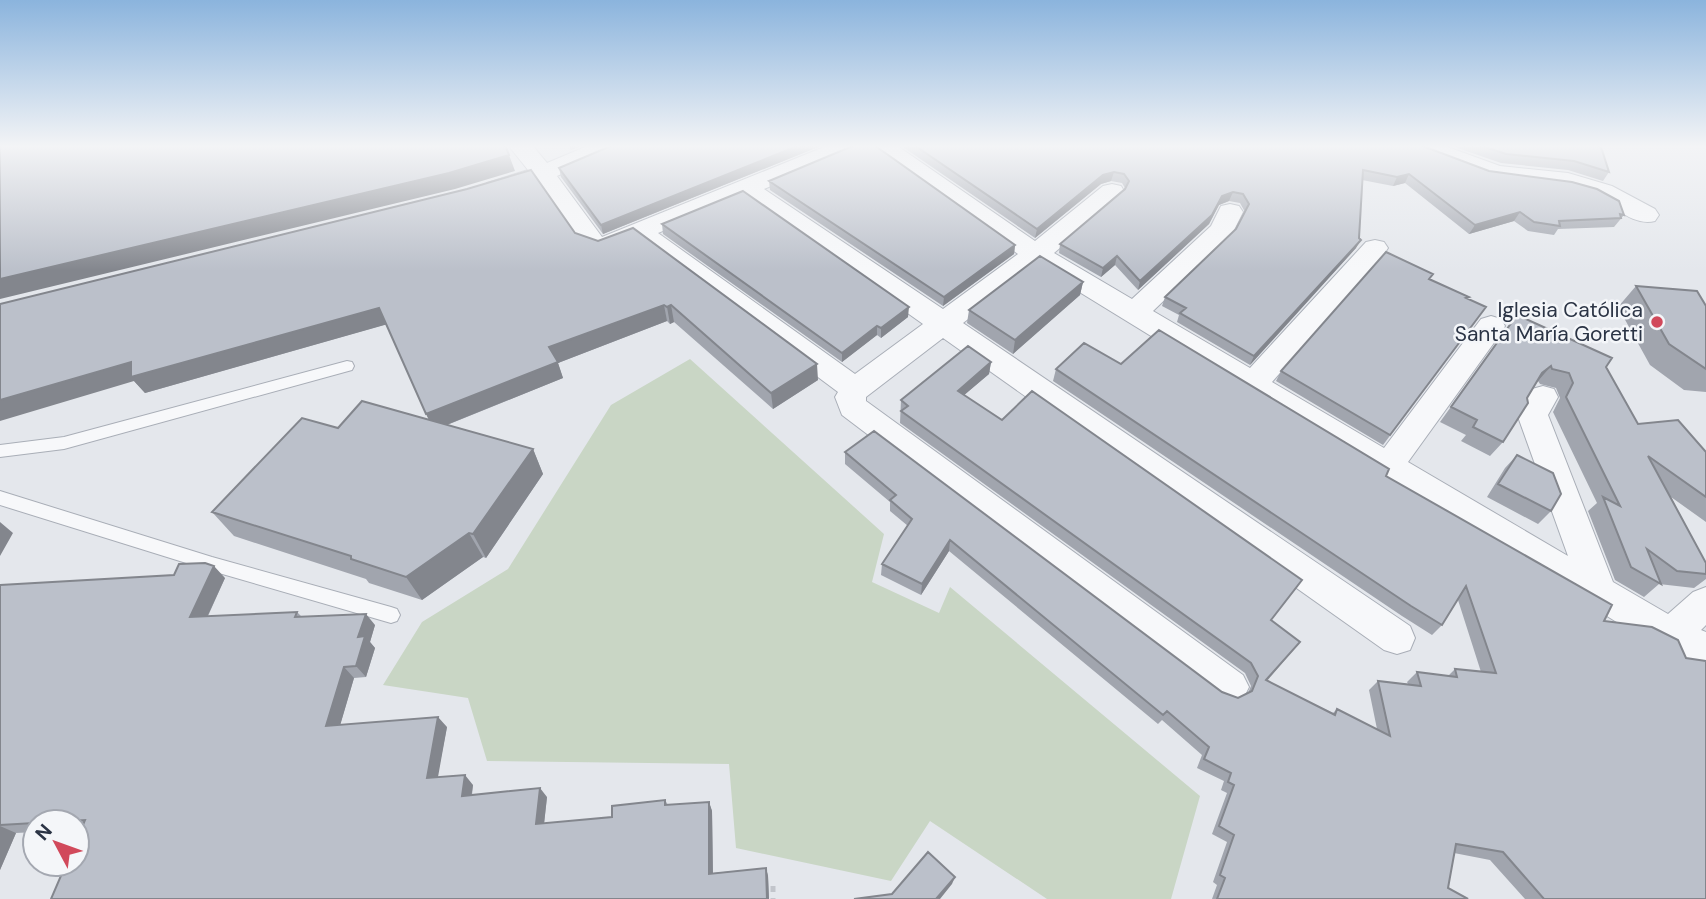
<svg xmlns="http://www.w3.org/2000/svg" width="1706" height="899" font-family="'DM Sans',sans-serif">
<rect width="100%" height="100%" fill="#e4e7ec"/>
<!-- green -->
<path fill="#c9d6c5" d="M690 359 884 534 872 582 939 613 950 587 1200 796 1171 899H1047L930 821 891 881 736 848 729 764 487 761 468 698 383 685 422 622 508 569 611 405Z"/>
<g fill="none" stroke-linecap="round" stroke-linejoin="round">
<!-- service casing -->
<g stroke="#a9aeb7" stroke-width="2">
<path id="service" d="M347 361 352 362 354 366 352 370 64 449 0 457V445L64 437Z
M0 491 212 557 391 607 397 609 400 615 397 621 391 623 212 571 0 505Z"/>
</g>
<!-- minor casing -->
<g stroke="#a9aeb7" stroke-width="2">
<path id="minor" d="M508 145H532L547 163 590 145H620L617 150 557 176 602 237 829 145H860L857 150 764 189 943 309 1018 254 873 150 870 145H896L1035 241 1103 186 1112 184 1121 186 1124 191 1121 196 1054 253 1132 299 1211 226 1221 206 1230 204 1239 206 1243 212 1231 236 1153 311 1250 368 1366 242 1375 240 1384 242 1388 248 1384 254 1272 382 1384 448 1481 319 1491 316 1501 319 1505 326 1501 333 1408 462 1568 556 1517 414 1532 389 1543 386 1554 389 1558 397 1548 415 1613 582 1668 614 1693 592 1706 587V625L1701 630 1706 632V667L1628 629 1037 266 963 323 1410 626 1415 638 1410 650 1397 654 1384 650 943 338 866 397V401L1243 675 1249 687 1243 699 1230 705 1217 699 842 415 835 397 838 392 637 242 601 255 581 247 537 183 496 195 487 193 484 188 487 183 528 170ZM744 197 923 324 855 374 658 233Z
M1409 145H1442L1500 166 1568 173 1612 186 1655 209 1659 215 1655 221C1632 227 1612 203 1591 195 1558 184 1528 186 1495 180 1467 175 1439 160 1413 150Z"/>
</g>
<!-- path -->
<path stroke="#c2c5cb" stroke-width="5" stroke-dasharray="6 6" stroke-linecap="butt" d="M773 886V899"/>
<!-- service -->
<use href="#service" fill="#f7f8fa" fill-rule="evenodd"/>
<!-- minor -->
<use href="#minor" fill="#f7f8fa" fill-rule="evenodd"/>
</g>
<!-- wall -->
<path fill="#a1a5ae" d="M613 145H823L603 234 561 177 559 168Z
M900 145H1420L1489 171 1624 215 1614 227 1558 229 1554 235 1528 231 1514 221 1469 234 1405 183 1393 186 1362 180 1356 248 1250 365 1177 322 1179 315 1162 306 1165 297 1236 229 1245 212 1240 203 1229 201 1219 205 1209 224 1138 290 1115 265 1101 277 1059 253 1060 244 1125 188 1122 183 1111 181 1101 184 1035 238Z
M1449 145H1599L1609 172 1603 181 1568 170 1501 163Z
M769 181 1015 245 1014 254 943 306 770 190Z
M662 224 908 317 881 338 877 335 842 362 663 234Z
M575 233 818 380 773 409 674 322 670 324 667 321 558 363 563 378 447 425 533 449 543 474 486 558 483 557 422 600 369 583 366 579 234 536 212 512 338 428 429 420 387 324 145 393 134 381Z
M1433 274 1429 279 1469 297 1468 299 1479 317 1383 445 1276 381 1281 371Z
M1083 282 1080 295 1013 354 967 323 969 310Z
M1636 286 1706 306V392L1684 390 1650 365 1618 307Z
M1517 315 1606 367 1638 424 1706 452V522L1671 497 1706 563V579L1694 588 1659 584 1644 597 1615 580 1588 511 1597 503 1553 412 1560 398 1556 388 1540 384 1538 381 1536 383 1503 442 1490 456 1461 441 1466 435 1440 422Z
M991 362 989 374 964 395 1002 420 1295 590 1271 620 1300 642 1267 681 1333 713 1337 709 1377 729 1369 690 1378 681 1408 684 1407 682 1417 672 1448 676 1455 669 1481 672 1458 600 1442 625 1432 635 1402 616 1053 381 1056 369 1121 364 1386 476 1604 621 1706 899H1525L1490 860 1454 853 1448 888 1468 899H1212L1217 885 1213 882 1227 842 1212 834 1227 793 1221 790 1224 781 1197 768 1202 755 1162 720 1158 724 949 551 921 595 881 575 882 564 908 526 890 511V502L845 464V452L1222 692 1238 698 1248 693 1251 686 1245 673 900 423 901 400Z
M1517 455 1551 511 1538 524 1487 497 1505 468Z
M225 578 208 616 297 612 302 617 375 625 370 642 375 648 366 677 354 678 340 725 447 727 437 778 473 785 472 795 547 797 544 824 612 817 665 800 668 805 709 802 712 811 713 873 766 868 768 876 769 899H51L81 830H77V822H35V832L16 833 0 870V585Z"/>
<!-- shaded-wall -->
<path fill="#83868d" d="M569 145H584L571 150Z
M800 145H823L603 234 601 225Z
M509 155 515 171 455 189 0 299V279Z
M1114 172 1111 181 1101 184 1035 238 1037 229 1103 175Z
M1409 174 1405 183 1393 186 1397 177Z
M1233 192 1229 201 1219 205 1209 224 1138 290 1140 281 1222 196Z
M1520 212 1514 221 1469 234 1475 225Z
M1361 240 1356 248 1250 365 1254 356Z
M1015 245 1014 254 943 306 944 297Z
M1117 256 1115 265 1101 277 1103 268Z
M1083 282 1080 295 1013 354 1015 340Z
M664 305 667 321 558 363 563 378 434 430 426 414 549 347Z
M671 305 674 322 670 324 667 307Z
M909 307 908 317 881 338V328Z
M379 308 388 324 145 393 134 381 0 421V400L131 362Z
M877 326V335L842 362V353Z
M991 362 989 374 956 402 958 391Z
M817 364 818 380 773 409 771 393Z
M1551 366 1538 381 1530 388 1542 373Z
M533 449 543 474 486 558 473 534Z
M0 522 13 533 0 556Z
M469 533 483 557 422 600 406 577Z
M950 540 949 551 921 595 922 584Z
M214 566 225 578 202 628 190 617Z
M366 614 375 625 370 642 375 648 366 677 356 666 358 637Z
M344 667 354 678 337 736 326 726Z
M438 717 447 727 436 788 427 778Z
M465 775 473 785 470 805 462 796Z
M540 788 547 797 543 833 536 824Z
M709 802 712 811 713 881 709 874Z
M0 826 16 833 0 870Z
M766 868 768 876 769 899H767Z
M955 877 952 884 940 899H936Z"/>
<!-- building -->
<path fill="#bbc0ca" stroke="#83868d" stroke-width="2" d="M0 145H505L509 155 449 173 0 279Z
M613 145H800L601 225 559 168Z
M855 145H874L1015 245 944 297 769 181Z
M914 145H1420L1489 171 1572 182 1597 189 1619 201 1624 215 1620 214 1621 218 1559 221 1560 226 1534 222 1520 212 1475 225 1409 174 1397 177 1363 170 1359 238 1361 240 1254 356 1180 313 1186 308 1165 297 1236 229 1249 204 1243 194 1233 192 1222 196 1212 215 1140 281 1117 256 1103 268 1060 244 1125 189 1129 181 1124 174 1114 172 1103 175 1037 229Z
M1479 145H1599L1602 150 1609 172 1574 161 1506 154Z
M531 170 575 233 598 241 633 228 817 364 771 393 671 305 667 307 664 305 549 347 558 362 426 414 379 308 131 377V362L0 400V304L467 189Z
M743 191 909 307 881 328 877 326 842 353 662 224Z
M1386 252 1433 274 1429 279 1469 297 1466 298 1486 307 1390 435 1281 371Z
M1040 256 1083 282 1015 340 969 310Z
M1636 286 1697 291 1706 306V369L1669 344Z
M1517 315 1612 358 1606 367 1638 424 1678 420 1706 452V497L1648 456 1706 563V574L1677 571 1647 549 1661 584 1631 567 1603 497 1620 506 1566 397 1573 383 1569 373 1552 369 1551 366 1542 373 1527 398 1528 403 1503 442 1473 427 1477 420 1451 407Z
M1159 330 1389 469 1386 476 1612 605 1604 621 1652 627 1678 640 1686 658 1706 661V899H1544L1503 852 1456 844 1448 888 1468 899H1217L1225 878 1220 875 1234 835 1219 826 1234 785 1228 782 1231 773 1204 759 1209 747 1167 711 1163 715 950 540 922 584 882 564 912 519 890 500 896 495 845 452 874 431 1222 692 1238 698 1252 691 1258 676 1251 663 901 411 908 406 901 400 968 346 991 362 958 391 1002 420 1032 391 1302 580 1271 620 1300 642 1266 680 1335 715 1337 709 1390 736 1378 681 1421 686 1417 672 1457 677 1455 669 1496 673 1466 586 1442 625 1411 606 1056 369 1084 343 1121 364Z
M362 401 533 449 473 534 469 533 406 577 351 559V556L212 512 302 418 338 428Z
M1517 455 1553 473 1561 494 1551 511 1498 484Z
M205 563 214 566 190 617 297 612 295 617 366 614 358 637 365 636 356 666 344 667 326 726 438 717 427 778 465 775 462 796 540 788 536 824 612 817V806L665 800V805L709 802V874L766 868 767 899H51L66 864H77V839L85 820 0 825V585L174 575 179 564Z
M928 852 955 877 936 899H854L892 894Z"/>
<!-- sky -->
<linearGradient id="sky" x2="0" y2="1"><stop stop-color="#8bb4dd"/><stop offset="0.54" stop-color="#f3f4f6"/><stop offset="1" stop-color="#f3f4f6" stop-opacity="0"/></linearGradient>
<rect width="1706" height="271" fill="url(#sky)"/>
<!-- markers -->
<circle fill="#d1495b" stroke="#f4f6f9" stroke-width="2.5" cx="1657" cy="322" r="7"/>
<g text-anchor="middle" stroke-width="5" stroke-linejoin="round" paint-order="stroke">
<!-- poi labels -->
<g font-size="21" fill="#2b3445" stroke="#f4f6f9" text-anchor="end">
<text x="1643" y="317">Iglesia Católica<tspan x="1643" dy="24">Santa María Goretti</tspan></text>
</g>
</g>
<!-- north arrow -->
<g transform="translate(56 843) rotate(311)"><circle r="33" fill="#f4f6f9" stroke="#a4a8b1" stroke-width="2"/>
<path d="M0-5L12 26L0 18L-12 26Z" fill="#d1495b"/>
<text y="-10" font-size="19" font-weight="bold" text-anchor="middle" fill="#2b3445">N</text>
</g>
</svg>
